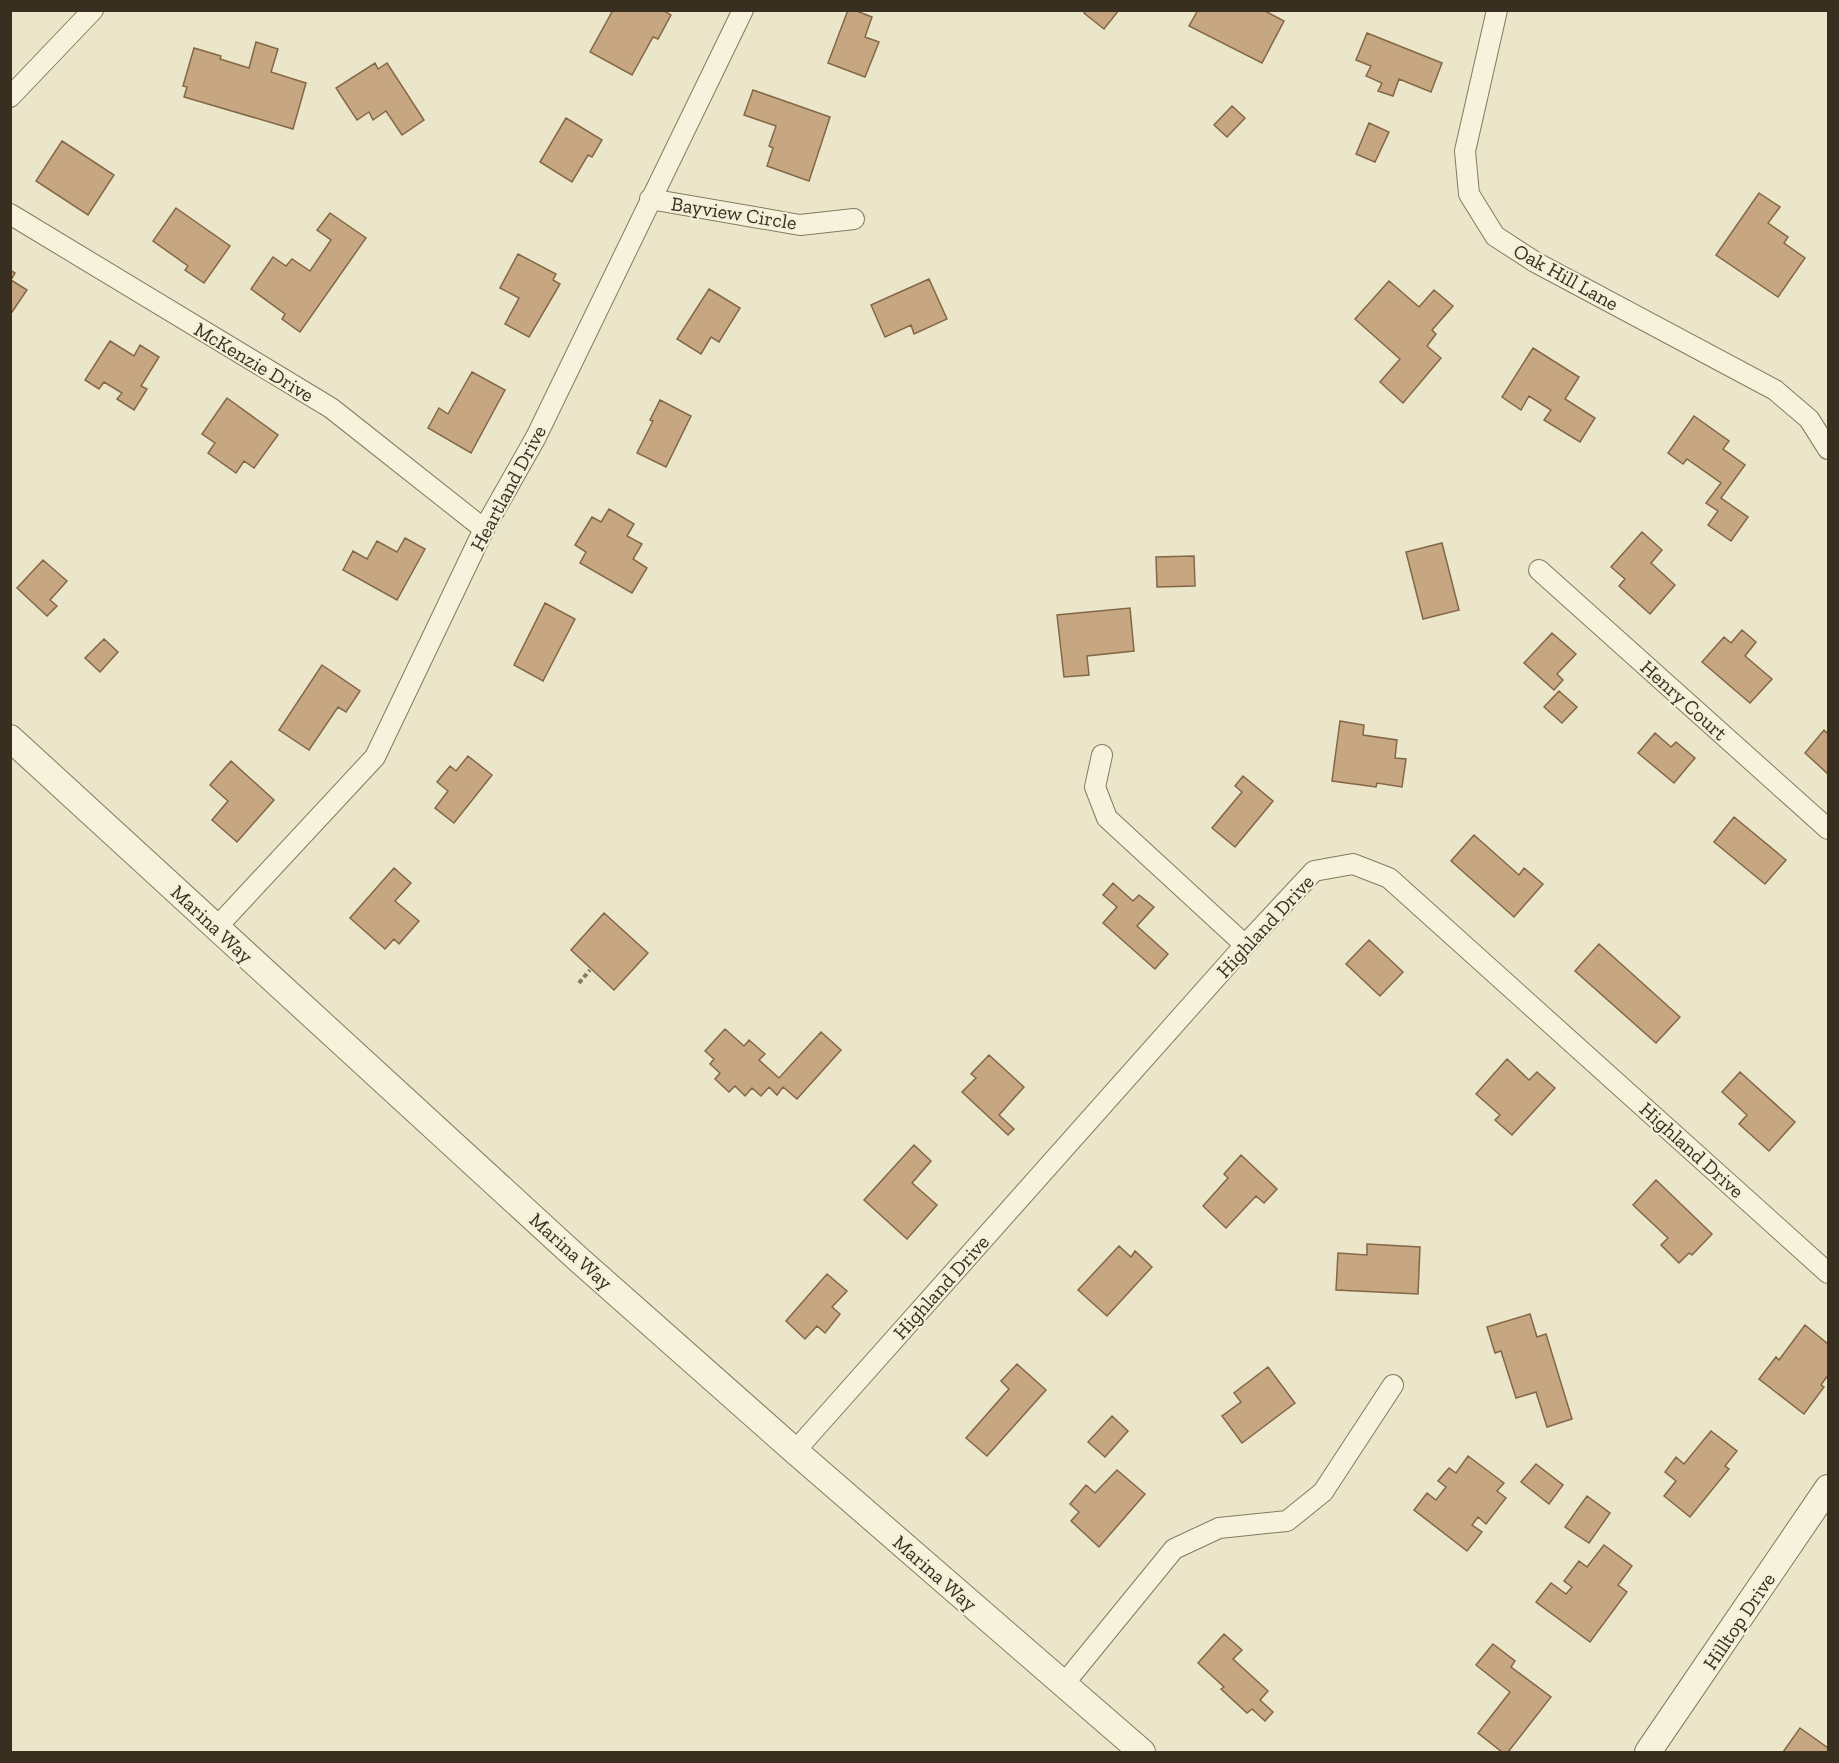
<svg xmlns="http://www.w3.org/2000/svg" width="1839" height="1763" font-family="'Zilla Slab',serif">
<rect width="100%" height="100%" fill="#ebe6c9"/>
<!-- building -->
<path fill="#c6a782" stroke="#836747" stroke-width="1.5" d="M613 10H663L671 15 658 39 653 37 632 75 590 52Z
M848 10H854L872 17 865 37 879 42 865 77 828 63Z
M1086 10H1119L1104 29 1084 13Z
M1198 10H1263L1284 21 1262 63 1189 26Z
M1367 33 1442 63 1431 92 1399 79 1393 96 1378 91 1382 83 1366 76 1371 66 1356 60Z
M256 42 278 49 271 72 306 83 293 129 184 97 187 87 183 86 194 48 221 56 220 59 249 68Z
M375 63 378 69 387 63 424 120 402 135 386 111 373 120 369 112 357 120 336 88Z
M753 90 830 117 809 181 767 166 773 148 769 146 776 126 744 115Z
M1232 106 1245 118 1227 137 1214 125Z
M566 118 602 140 592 157 588 155 572 182 540 162Z
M1369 123 1389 132 1375 162 1356 154Z
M62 141 114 175 88 215 36 181Z
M1759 193 1780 207 1768 223 1788 237 1784 243 1805 258 1778 297 1716 255Z
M176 208 230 246 204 283 185 270 188 266 153 241Z
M330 213 366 238 300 332 282 319 285 314 251 289 273 257 286 266 292 259 310 271 331 240 317 230Z
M518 254 556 274 553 280 560 284 529 337 505 324 519 298 500 288Z
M10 270 15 273 11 280 27 290 10 315Z
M929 279 947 319 914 334 911 325 885 337 871 305Z
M1389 281 1419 307 1434 290 1453 306 1432 330 1436 334 1427 346 1441 358 1403 403 1380 382 1400 359 1355 319Z
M709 289 740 308 719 342 711 337 701 354 677 339Z
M110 341 134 356 140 345 159 357 141 386 147 389 134 410 117 399 122 393 104 382 99 389 85 380Z
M1533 348 1579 377 1565 399 1595 418 1580 442 1544 420 1551 410 1529 396 1521 410 1502 397Z
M472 372 505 390 471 453 428 428 439 408 448 414Z
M227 398 278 435 254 468 244 461 236 473 208 453 215 443 202 434Z
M660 400 691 416 666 467 637 453 653 421 650 420Z
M1694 416 1729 441 1723 449 1745 465 1721 498 1748 517 1731 541 1708 525 1718 511 1706 503 1721 483 1687 459 1683 464 1668 453Z
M609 509 634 524 627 536 642 544 633 559 647 568 632 593 580 563 586 552 575 545 592 517 601 522Z
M1642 532 1662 550 1651 563 1675 585 1650 614 1619 586 1625 579 1611 567Z
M405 538 425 549 397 600 343 570 353 551 367 559 377 541 397 552Z
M1442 543 1459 610 1423 619 1406 552Z
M1194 556 1195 586 1157 587 1156 557Z
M43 560 67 581 50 600 57 606 47 616 17 588Z
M545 603 575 619 543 681 514 665Z
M1130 608 1134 651 1087 656 1089 675 1064 677 1057 615Z
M1742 630 1756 642 1745 656 1772 679 1750 703 1702 662 1724 637 1731 643Z
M1552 633 1576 654 1557 674 1563 680 1554 690 1524 663Z
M104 639 118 652 100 672 85 658Z
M322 665 360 691 346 712 338 707 309 750 279 730Z
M1559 691 1577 707 1562 723 1544 707Z
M1340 721 1364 725 1363 735 1397 740 1395 758 1406 759 1402 787 1377 783 1376 787 1332 781Z
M1824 730 1828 734V774L1805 753Z
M1655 733 1671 747 1676 742 1695 758 1674 783 1638 753Z
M468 756 492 775 454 823 435 808 448 791 437 782 450 766 456 771Z
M231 761 274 800 237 842 212 820 228 801 210 785Z
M1243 776 1273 801 1235 847 1212 828 1242 792 1235 786Z
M1734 817 1786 860 1765 884 1714 842Z
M1474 835 1519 875 1524 868 1543 884 1514 917 1451 861Z
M394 868 411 883 395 901 419 921 399 944 394 939 385 949 350 918Z
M1113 883 1133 901 1139 895 1154 907 1137 926 1168 954 1155 969 1103 923 1117 907 1103 895Z
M604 913 648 953 614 990 571 950Z
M1369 940 1403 972 1380 996 1346 964Z
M1599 944 1680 1017 1656 1043 1575 971Z
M725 1029 744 1046 749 1040 765 1054 759 1060 779 1078 821 1032 841 1050 797 1099 783 1087 777 1095 769 1087 761 1096 752 1088 745 1096 735 1086 729 1092 715 1079 720 1073 710 1064 714 1059 705 1051Z
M989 1055 1024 1087 999 1115 1014 1129 1008 1135 962 1092 976 1078 971 1074Z
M1507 1059 1529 1080 1537 1072 1555 1088 1512 1135 1495 1120 1500 1115 1476 1094Z
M1740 1072 1795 1122 1769 1151 1739 1124 1747 1115 1722 1092Z
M914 1145 931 1161 912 1183 937 1205 907 1239 864 1200Z
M1241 1155 1277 1189 1264 1203 1256 1196 1226 1228 1203 1206 1228 1178 1224 1174Z
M1656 1180 1712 1234 1692 1255 1689 1253 1679 1263 1661 1245 1668 1238 1633 1205Z
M1367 1244 1420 1247 1418 1294 1336 1290 1338 1253 1367 1255Z
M1119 1246 1131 1257 1135 1251 1152 1267 1107 1316 1078 1290Z
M827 1274 847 1291 832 1307 840 1314 825 1333 817 1326 805 1339 786 1321Z
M1530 1314 1537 1337 1546 1334 1572 1419 1547 1427 1536 1392 1516 1398 1501 1351 1495 1353 1487 1327Z
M1805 1325 1828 1344V1375L1821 1385 1824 1387 1804 1414 1759 1379 1776 1357 1779 1360Z
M1017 1364 1046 1390 987 1456 966 1438 1009 1389 1001 1381Z
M1268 1367 1295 1403 1242 1443 1222 1416 1241 1402 1234 1393Z
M1112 1416 1128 1431 1105 1457 1088 1442Z
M1711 1431 1737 1451 1725 1466 1729 1469 1690 1517 1664 1496 1676 1481 1665 1472 1676 1457 1684 1464Z
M1468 1456 1504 1483 1497 1491 1506 1498 1486 1524 1478 1517 1472 1525 1482 1532 1467 1551 1414 1510 1427 1493 1436 1500 1446 1487 1438 1481 1449 1468 1456 1473Z
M1536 1464 1563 1485 1549 1504 1521 1482Z
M1117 1470 1145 1494 1099 1547 1071 1521 1079 1512 1070 1504 1086 1485 1095 1493Z
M1587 1496 1610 1513 1589 1543 1565 1527Z
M1604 1545 1632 1566 1618 1585 1627 1592 1590 1642 1536 1602 1551 1583 1566 1594 1572 1587 1564 1581 1579 1561 1587 1567Z
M1224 1634 1242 1650 1233 1659 1268 1691 1260 1700 1273 1712 1265 1721 1252 1709 1247 1713 1221 1689 1224 1687 1198 1663Z
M1493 1644 1515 1661 1511 1667 1551 1697 1508 1752H1502L1478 1733 1510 1692 1476 1665Z
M1800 1728 1828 1748V1752H1783Z"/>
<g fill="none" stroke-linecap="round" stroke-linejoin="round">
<!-- minor casing -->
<g stroke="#86795f" stroke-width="22">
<path id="minor" d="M1497 10 1465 151 1469 194 1495 236 1535 262 1775 390 1809 419 1828 449
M10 97 93 10
M650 199 800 225 854 219
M10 214 331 408 484 529
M1539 570 1828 829
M1102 755 1095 787 1107 818 1245 945
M216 928 375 757 484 529 536 437 743 10
M795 1451 1245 945 1314 871 1353 864 1389 878 1828 1273
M1063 1685 1174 1549 1219 1528 1287 1521 1323 1492 1393 1385"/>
</g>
<!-- tertiary casing -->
<g stroke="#86795f" stroke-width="28">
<path id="tertiary" d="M10 738 577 1258 795 1451 1142 1752
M1648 1752 1828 1488"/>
</g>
<!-- path -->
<path stroke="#86795f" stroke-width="4" stroke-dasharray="4.5 3" stroke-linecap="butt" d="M579 983 590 970"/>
<!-- minor -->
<use href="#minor" stroke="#f6f2db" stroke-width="20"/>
<!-- tertiary -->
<use href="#tertiary" stroke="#f6f2db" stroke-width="26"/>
</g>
<g text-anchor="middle" stroke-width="4.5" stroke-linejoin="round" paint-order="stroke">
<!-- street labels -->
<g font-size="20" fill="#382f21" stroke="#f3efd8">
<text transform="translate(734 213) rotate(9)" y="7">Bayview Circle</text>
<text transform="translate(1566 277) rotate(29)" y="7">Oak Hill Lane</text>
<text transform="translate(254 362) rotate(31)" y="7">McKenzie Drive</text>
<text transform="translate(508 488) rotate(-62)" y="7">Heartland Drive</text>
<text transform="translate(1684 700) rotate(42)" y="7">Henry Court</text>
<text transform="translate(212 924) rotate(43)" y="7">Marina Way</text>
<text transform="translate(1265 926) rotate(-47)" y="7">Highland Drive</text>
<text transform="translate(1692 1150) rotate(42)" y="7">Highland Drive</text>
<text transform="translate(571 1251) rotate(42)" y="7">Marina Way</text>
<text transform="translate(941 1287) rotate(-48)" y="7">Highland Drive</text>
<text transform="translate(935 1573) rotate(41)" y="7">Marina Way</text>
<text transform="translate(1739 1621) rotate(-56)" y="7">Hilltop Drive</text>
</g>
</g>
<!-- border -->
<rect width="1839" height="1763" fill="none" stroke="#382f21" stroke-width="24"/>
</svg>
